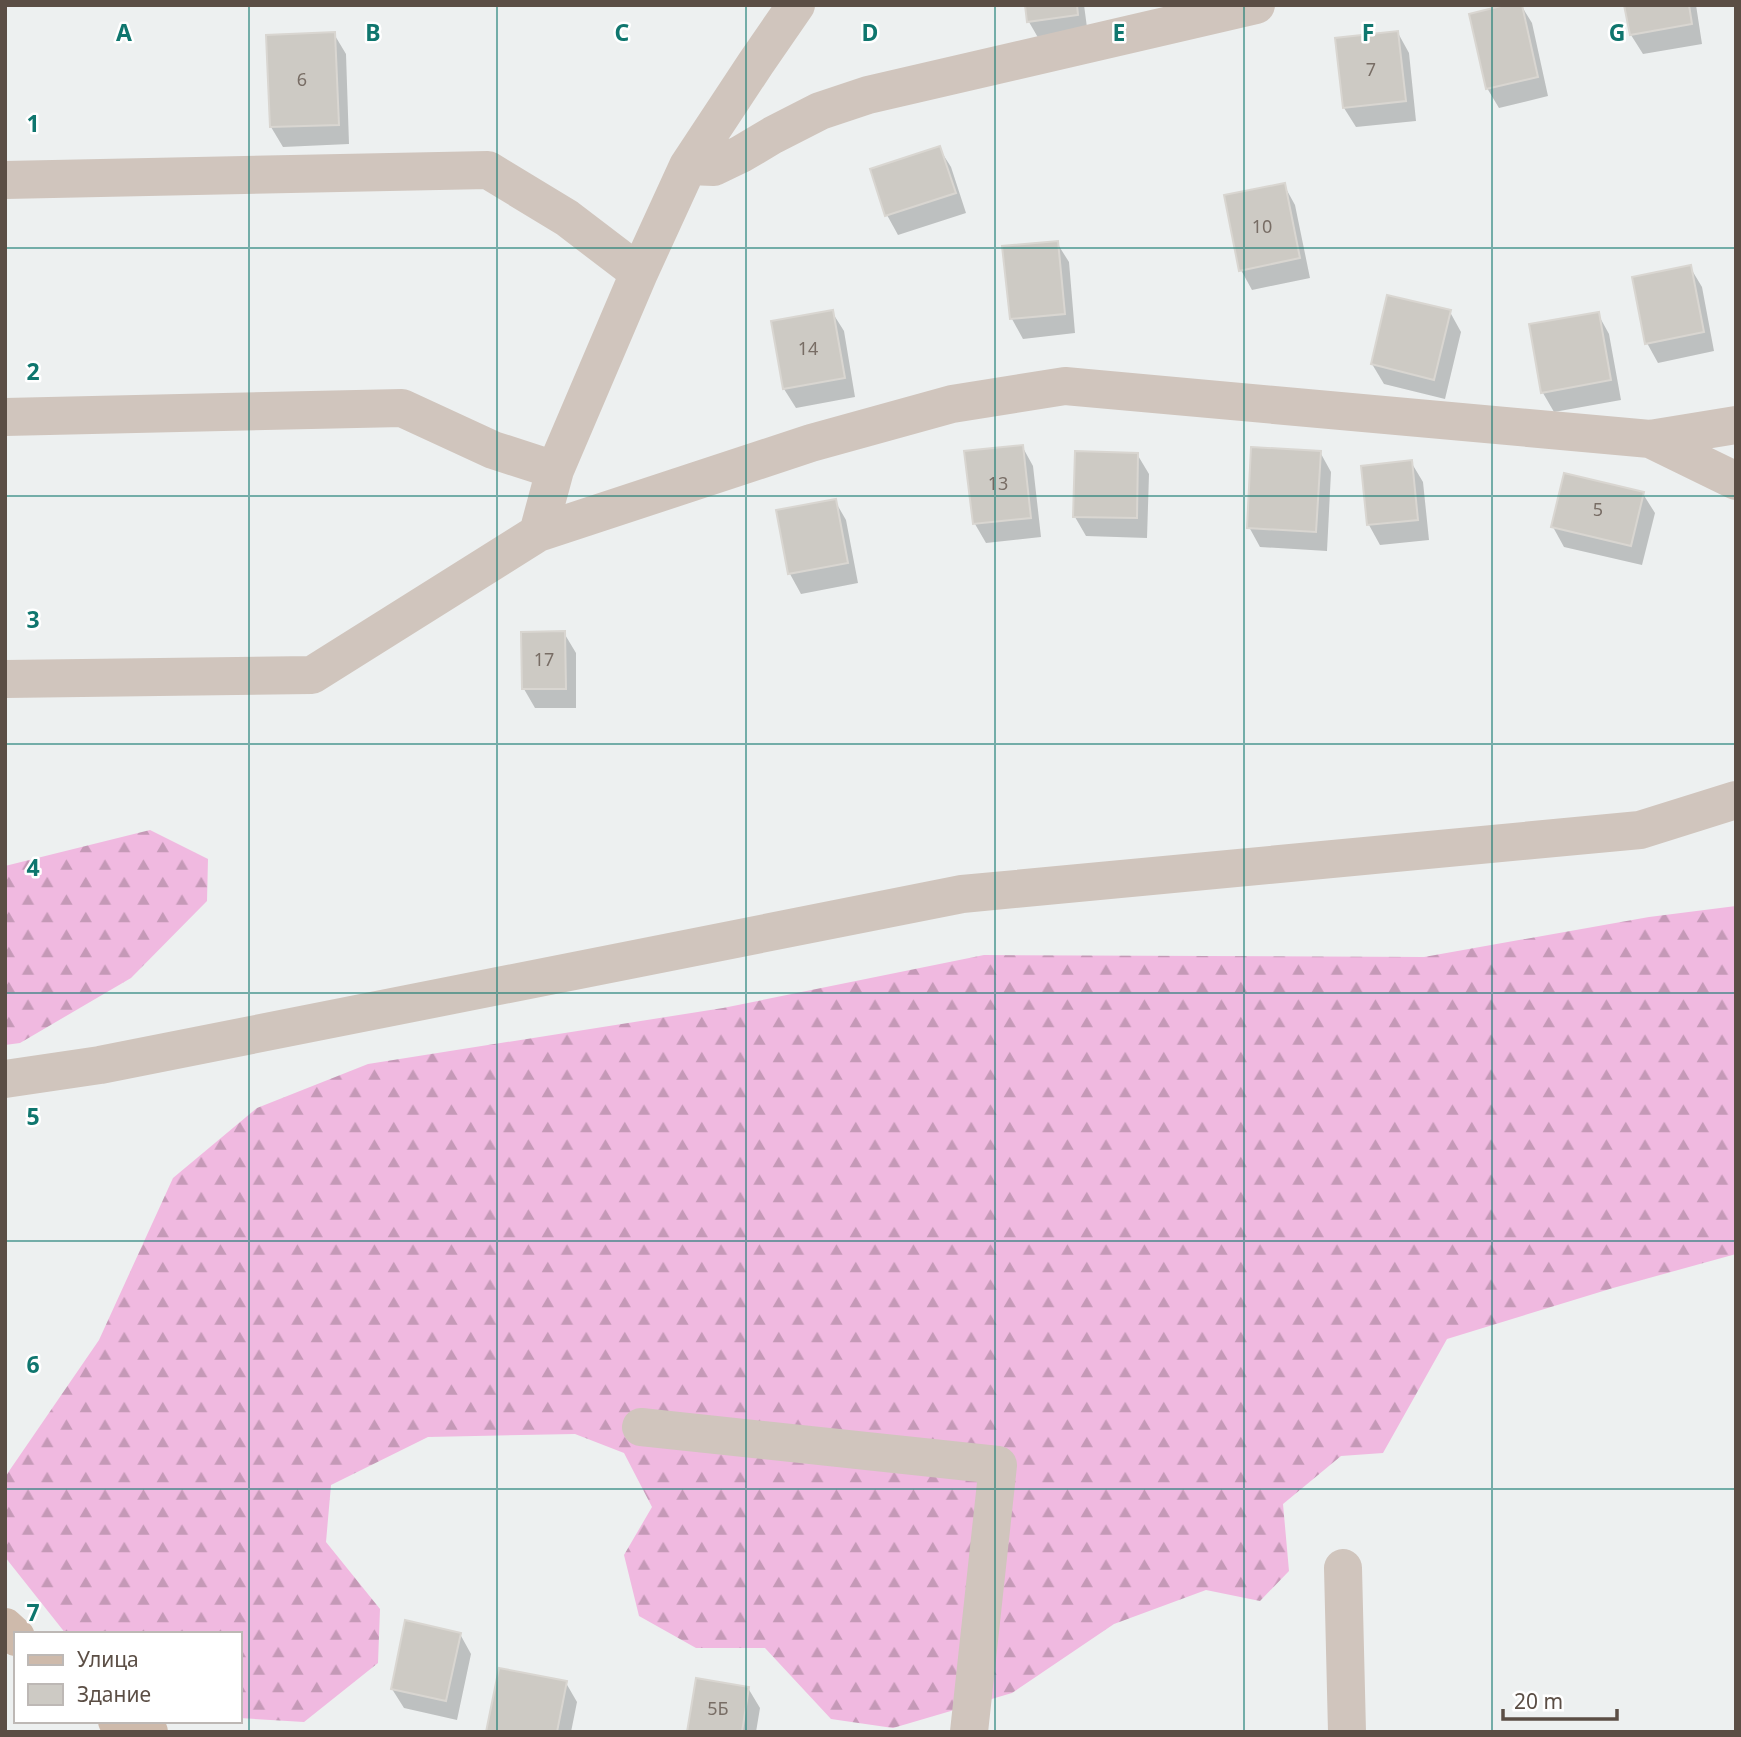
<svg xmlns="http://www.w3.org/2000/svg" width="1741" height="1737" font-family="'Noto Sans',sans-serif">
<defs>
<pattern id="forest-firs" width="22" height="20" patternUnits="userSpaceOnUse" patternTransform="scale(1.75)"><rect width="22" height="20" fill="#f0b9e0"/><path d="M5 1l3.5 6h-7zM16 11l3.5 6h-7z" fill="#c599b7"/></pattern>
</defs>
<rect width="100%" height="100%" fill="#edf0f0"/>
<!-- forest -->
<path fill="url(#forest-firs)" d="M150 830 208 859 207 901 131 978 20 1043 5 1045V866Z
M1736 906V1254L1613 1288 1447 1339 1383 1453 1341 1456 1283 1504 1289 1571 1260 1601 1206 1590 1114 1624 1012 1693 893 1728 831 1719 765 1648H696L639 1616 624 1555 652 1507 624 1453 575 1434 428 1437 331 1485 326 1542 380 1609 378 1663 304 1722 240 1718V1634H66L5 1557V1477L99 1340 173 1178 257 1108 368 1064 723 1008 984 955 1424 957 1649 917Z"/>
<!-- shadow -->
<path fill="#0003" d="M1026 5H1084L1088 35 1040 41 1029 22Z
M1521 5 1532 23 1548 96 1499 108 1487 88Z
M1626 5H1696L1702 44 1643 54 1631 35Z
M1398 33 1409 53 1416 121 1356 127 1344 108Z
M334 34 346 54 349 144 283 147 271 127Z
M939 148 951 167 966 213 898 235 887 215Z
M1284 185 1295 205 1310 278 1252 290 1241 270Z
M1057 243 1069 262 1075 333 1023 339 1012 319 1004 248Z
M1690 267 1702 287 1714 351 1658 363 1647 343Z
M832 312 844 331 855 397 796 408 784 389Z
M1450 312 1461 332 1445 399 1384 384 1372 364Z
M1598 314 1609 334 1621 400 1554 412 1543 393Z
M1022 446 1033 466 1041 537 986 543 975 524Z
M1320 452 1331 472 1327 551 1260 547 1249 527Z
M1137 454 1149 474 1147 538 1086 536 1075 517Z
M1411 462 1423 482 1429 540 1380 545 1369 525 1363 467Z
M1643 494 1655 513 1642 565 1564 547 1553 527Z
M835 501 846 520 858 583 801 594 790 574 778 511Z
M564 633 576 653V708H535L524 689Z
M460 1634 471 1654 457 1720 404 1708 392 1689Z
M566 1683 577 1702 571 1732H488Z
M748 1688 760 1708 756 1732H689Z"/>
<!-- building -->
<path fill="#cdcac4" stroke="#d9d6d1" stroke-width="2" d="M1025 5H1077L1078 15 1027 22Z
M1505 5H1522L1538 77 1486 89 1469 14Z
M1624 5H1689L1692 24 1630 35Z
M1398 31 1406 101 1343 108 1335 38Z
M335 32 339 125 270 127 266 35Z
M940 146 956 193 885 216 870 169Z
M1285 183 1300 258 1239 271 1224 195Z
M1058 241 1065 314 1010 319 1002 246Z
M1691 265 1704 332 1645 344 1632 277Z
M1387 295 1451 310 1434 380 1371 364Z
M833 310 845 378 783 389 771 321Z
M1599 312 1611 380 1541 393 1529 324Z
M1023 445 1031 518 973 524 964 451Z
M1251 447 1321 451 1316 532 1247 528Z
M1075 451 1138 453 1137 518 1073 517Z
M1412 460 1418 520 1367 525 1361 466Z
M1564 473 1644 492 1631 546 1551 527Z
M836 499 848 563 788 574 776 510Z
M565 631 566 689H522L521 632Z
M405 1620 461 1633 446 1701 391 1689Z
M499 1668 567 1681 557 1732H486Z
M696 1678 749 1687 742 1732H687Z"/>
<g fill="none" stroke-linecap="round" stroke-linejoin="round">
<!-- minor -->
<path stroke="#d0c5bd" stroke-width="38" d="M688 166 714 167 741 154 773 135 820 111 868 95 1256 5
M5 180 488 170 567 218 639 273
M5 417 402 408 493 450 555 470
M1650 439 1736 481
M538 533 555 470 639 273 688 166 756 63 796 5
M5 679 312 675 538 533 811 443 952 404 1065 386 1650 439 1736 425
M5 1079 100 1065 962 894 1640 830 1736 800
M641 1427 998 1465 969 1732
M1343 1568 1347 1732"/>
<!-- major -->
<path stroke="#cebaab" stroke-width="38" d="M5 1627 16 1637
M117 1721 149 1732"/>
</g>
<!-- grid -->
<path fill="none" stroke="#0f766e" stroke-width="2" stroke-opacity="0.55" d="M249 5V1732M497 5V1732M746 5V1732M995 5V1732M1244 5V1732M1492 5V1732M5 248H1736M5 496H1736M5 744H1736M5 993H1736M5 1241H1736M5 1489H1736"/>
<g text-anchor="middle" stroke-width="5" stroke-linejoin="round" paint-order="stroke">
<!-- number labels -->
<g font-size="18" fill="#786d65">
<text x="1371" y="76">7</text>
<text x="302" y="86">6</text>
<text x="1262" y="233">10</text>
<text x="808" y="355">14</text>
<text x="998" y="490">13</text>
<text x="1598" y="516">5</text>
<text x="544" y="666">17</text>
<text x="718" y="1715">5Б</text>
</g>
</g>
<g font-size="23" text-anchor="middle" font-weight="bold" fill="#0f766e" stroke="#fff" stroke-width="5" stroke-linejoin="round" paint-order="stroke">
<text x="124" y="41">A</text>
<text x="373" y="41">B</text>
<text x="622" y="41">C</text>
<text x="870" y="41">D</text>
<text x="1119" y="41">E</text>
<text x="1368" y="41">F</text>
<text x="1617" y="41">G</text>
<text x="33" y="132">1</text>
<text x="33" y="380">2</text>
<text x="33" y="628">3</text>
<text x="33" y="876">4</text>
<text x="33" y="1125">5</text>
<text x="33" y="1373">6</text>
<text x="33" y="1621">7</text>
</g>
<!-- border -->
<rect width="1741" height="1737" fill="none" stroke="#5b4e45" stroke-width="14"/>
<!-- legend -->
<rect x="14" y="1632" width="228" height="91" fill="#ffffff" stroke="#bdb8b5" stroke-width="2"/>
<rect x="28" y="1655" width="35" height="10" fill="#cebaab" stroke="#bdb8b5" stroke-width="2"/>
<text x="77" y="1667" font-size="21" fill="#5b4e45">Улица</text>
<rect x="28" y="1684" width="35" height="21" fill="#cdcac4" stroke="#bdb8b5" stroke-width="2"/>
<text x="77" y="1702" font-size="21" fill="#5b4e45">Здание</text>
<!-- scale -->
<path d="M1503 1709v10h114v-10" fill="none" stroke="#5b4e45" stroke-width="3.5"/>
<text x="1514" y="1709" font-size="21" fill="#5b4e45" stroke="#ffffff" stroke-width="5" paint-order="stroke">20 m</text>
</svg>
